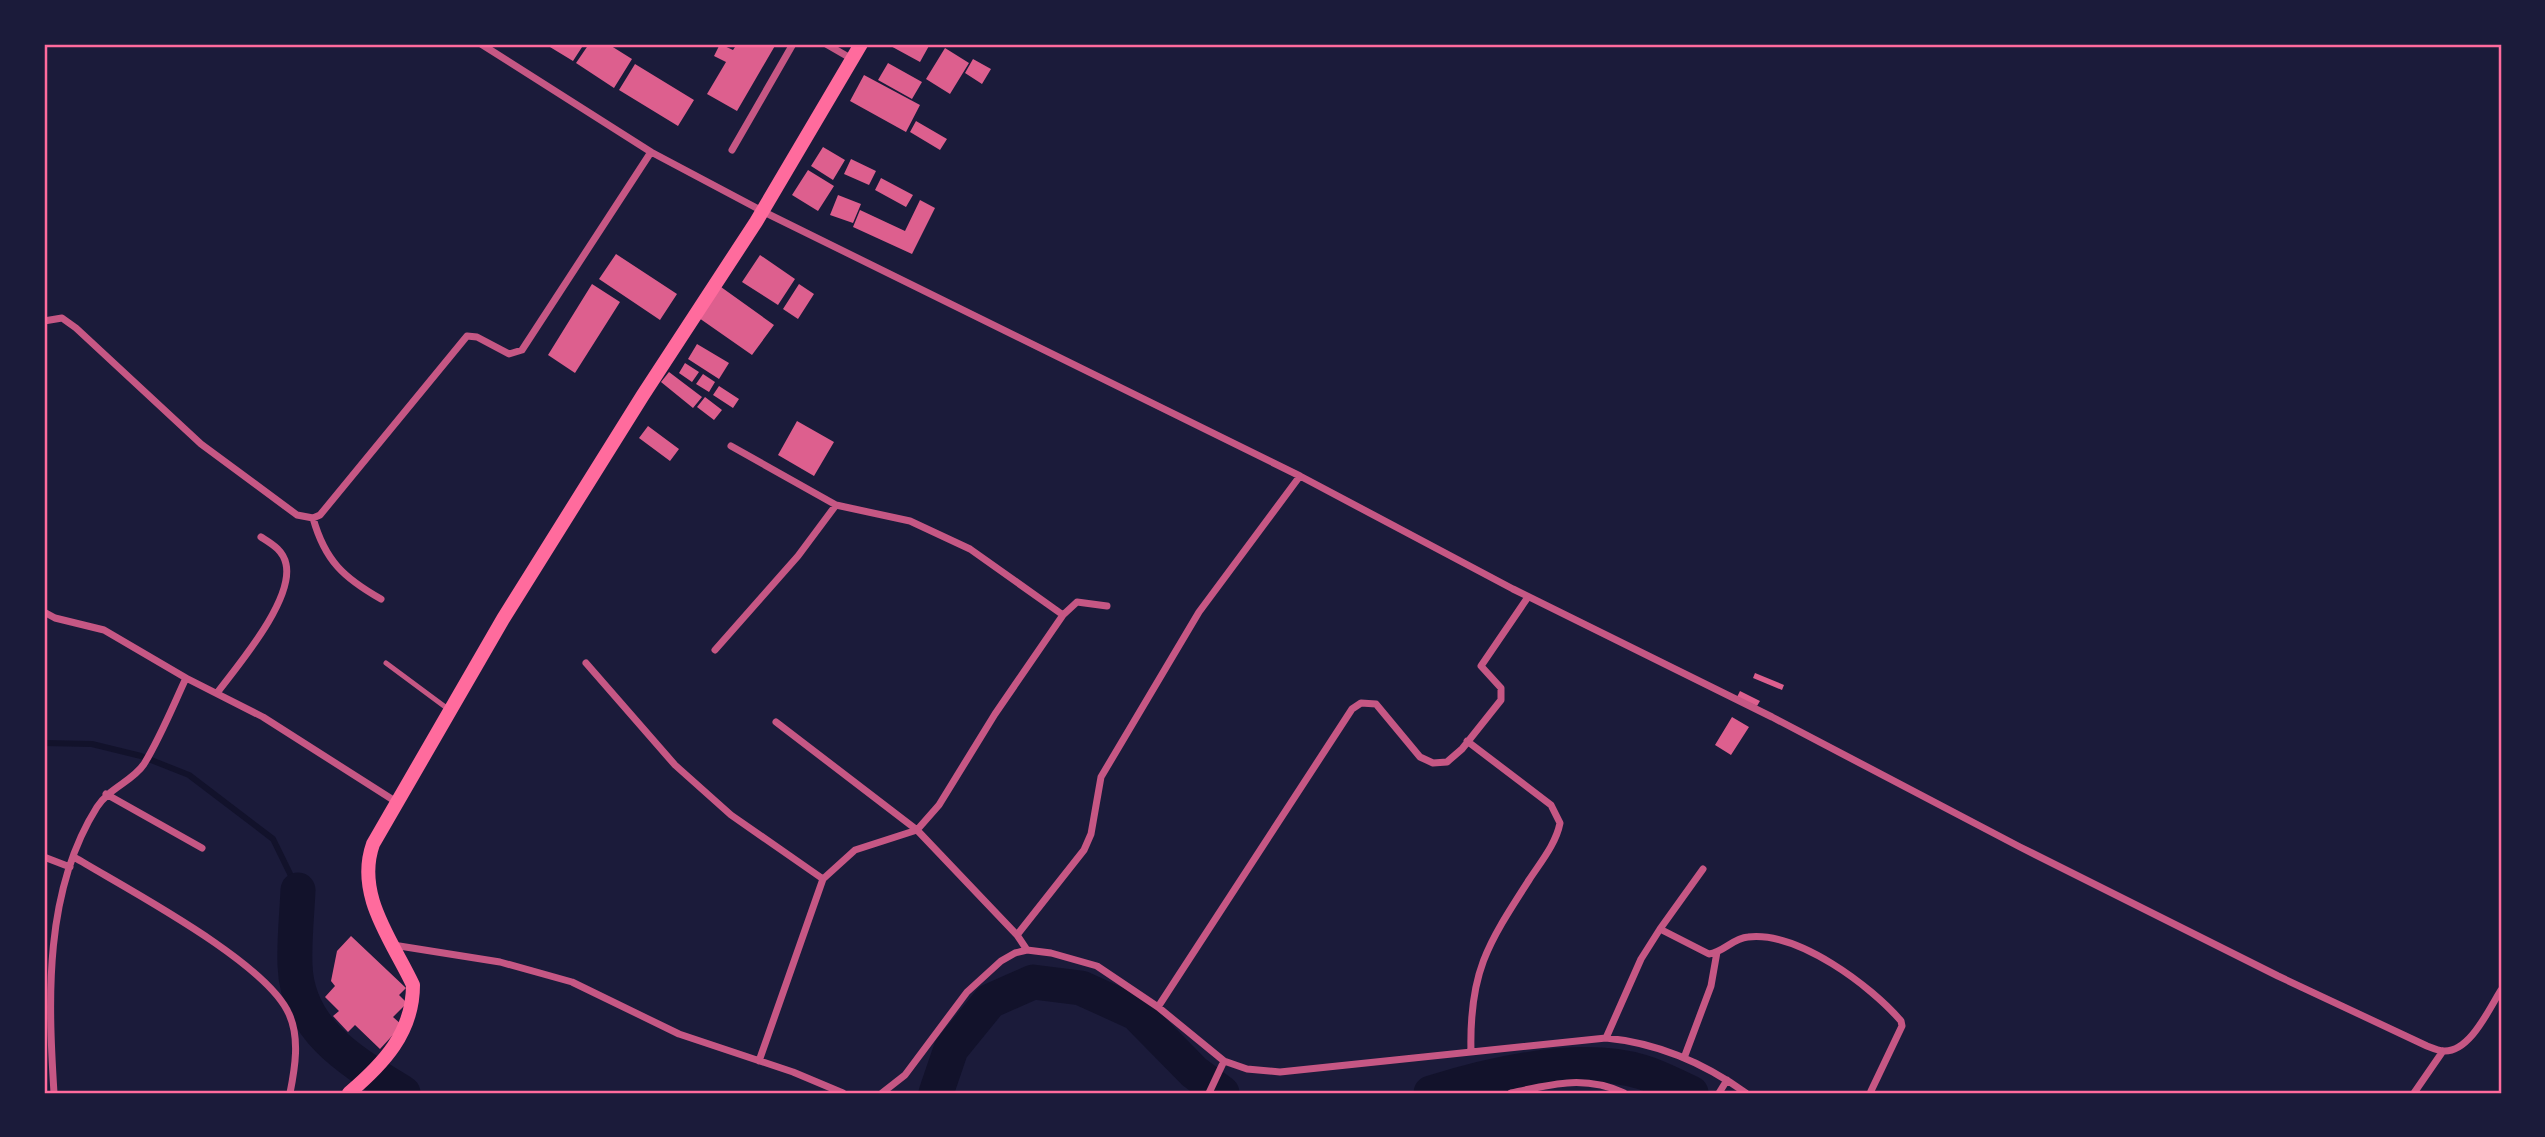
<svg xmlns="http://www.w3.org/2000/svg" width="2545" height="1137" font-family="'Sofia Sans Condensed',sans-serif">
<rect width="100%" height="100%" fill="#1b1b3a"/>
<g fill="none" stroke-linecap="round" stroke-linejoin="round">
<!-- stream -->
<path stroke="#12122b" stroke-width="6" d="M44 743 92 744 141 756 189 775 273 839 298 890"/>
<!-- river -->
<path stroke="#12122b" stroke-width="35" d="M298 890C297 914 294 940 295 965 297 1031 353 1062 403 1093
M936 1093 951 1049 990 1001 1033 982 1081 988 1136 1013 1194 1072 1222 1093
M1431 1093C1492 1074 1580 1053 1642 1072 1659 1077 1675 1086 1691 1093"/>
</g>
<!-- building -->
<path fill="#dd5f8e" d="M545 44H584L573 61Z
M589 44H608L632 59 614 88 576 63Z
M720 44 733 50 737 44H776L737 111 707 94 726 62 714 56Z
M887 44H930L920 62Z
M945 48 969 63 950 94 926 79Z
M973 59 991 69 982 84 965 73Z
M888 63 922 82 912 99 878 80Z
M635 64 694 100 678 126 619 90Z
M864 75 920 105 906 132 850 101Z
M916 121 947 139 940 150 910 132Z
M823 147 845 160 833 180 811 166Z
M851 159 876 171 869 185 844 174Z
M808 170 834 186 818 211 792 195Z
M881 178 913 195 906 207 875 190Z
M838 195 861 204 853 223 830 215Z
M920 200 935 208 912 254 853 227 860 210 905 231Z
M616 254 677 294 660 320 599 279Z
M760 255 795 279 778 305 742 282Z
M592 284 620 302 575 373 548 355Z
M799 284 814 294 798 319 783 309Z
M721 287 774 325 752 355 699 318Z
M697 344 729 363 719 379 688 359Z
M685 363 699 372 692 382 679 373Z
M669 372 702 397 693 408 661 382Z
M703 374 715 382 709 392 696 384Z
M719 386 739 399 733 408 713 395Z
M705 397 722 410 714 420 697 407Z
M797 421 834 442 814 476 778 455Z
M648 426 679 449 670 461 639 438Z
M1755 673 1784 685 1782 690 1753 678Z
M1740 691 1760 701 1757 706 1737 697Z
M1732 717 1749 727 1731 755 1715 745Z
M351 936 406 988 399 995 407 1003 393 1017 402 1025 380 1049 355 1025 348 1032 333 1016 339 1011 325 997 335 986 331 981 337 951Z"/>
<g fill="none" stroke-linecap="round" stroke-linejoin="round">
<!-- service -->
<path stroke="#c65784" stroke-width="5" d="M386 663 448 709"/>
<!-- minor -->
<path stroke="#c65784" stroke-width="7" d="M481 44 651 152 764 212 1300 476 1513 589 1772 717 2020 847 2278 976 2427 1046C2432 1048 2439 1051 2444 1051 2470 1052 2489 1009 2501 990
M826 44 852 59
M732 150 793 44
M44 321 62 318 76 328 201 444 297 515 313 518 320 515 467 336 477 337 509 354 522 350 651 152
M731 446 836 505 910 521 970 549 1063 615
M313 518C325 561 344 578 381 599
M44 612 55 618 104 630 186 678
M715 650 798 556 836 505
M586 663 675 765 731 815 823 879
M217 693C238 665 294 600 286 564 283 550 272 544 261 537
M776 722 917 830
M1467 741 1551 805 1560 823C1556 844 1540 863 1529 880 1487 945 1469 973 1471 1052
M106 794 202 848
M44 857 70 867
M74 857C125 888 267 962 289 1014 300 1038 295 1068 290 1093
M1660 929 1703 869
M1017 935 1084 850 1091 834 1101 777 1199 612 1300 476
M393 945 500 962 572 982 679 1034 793 1072 843 1093
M1027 950 1017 935 917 830 939 805 995 714 1063 615 1077 602 1107 606
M1158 1007 1352 709 1361 703 1376 704 1420 757 1433 763 1447 762 1462 749 1501 700V688L1481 666 1528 597
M1606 1038 1641 959 1660 929 1709 954C1724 952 1733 938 1748 937 1798 931 1871 986 1901 1021L1902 1026 1871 1091
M1684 1058 1711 986 1717 952
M759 1061 823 879 855 850 917 830
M54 1093C48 998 44 891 97 807 109 788 133 781 144 764 160 738 173 706 186 678L263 717 398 803
M882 1093 905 1075 967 992 1001 961 1015 953 1027 950 1051 953 1097 966 1158 1007 1224 1061 1247 1069 1280 1072 1606 1038C1658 1043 1704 1063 1746 1093
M1209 1093 1224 1061
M1511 1093C1552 1084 1585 1075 1624 1093
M1719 1093 1727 1080
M2414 1093 2443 1051"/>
<!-- secondary -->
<path stroke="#ff6b9d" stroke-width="14" d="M349 1093C383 1064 413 1033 413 985 392 940 355 895 373 844L503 619 643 395 756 222 861 44"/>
</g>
<!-- border -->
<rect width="2545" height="1137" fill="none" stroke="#1b1b3a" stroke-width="91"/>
<rect x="46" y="46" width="2454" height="1046" fill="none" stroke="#ff6b9d" stroke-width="2.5"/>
</svg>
